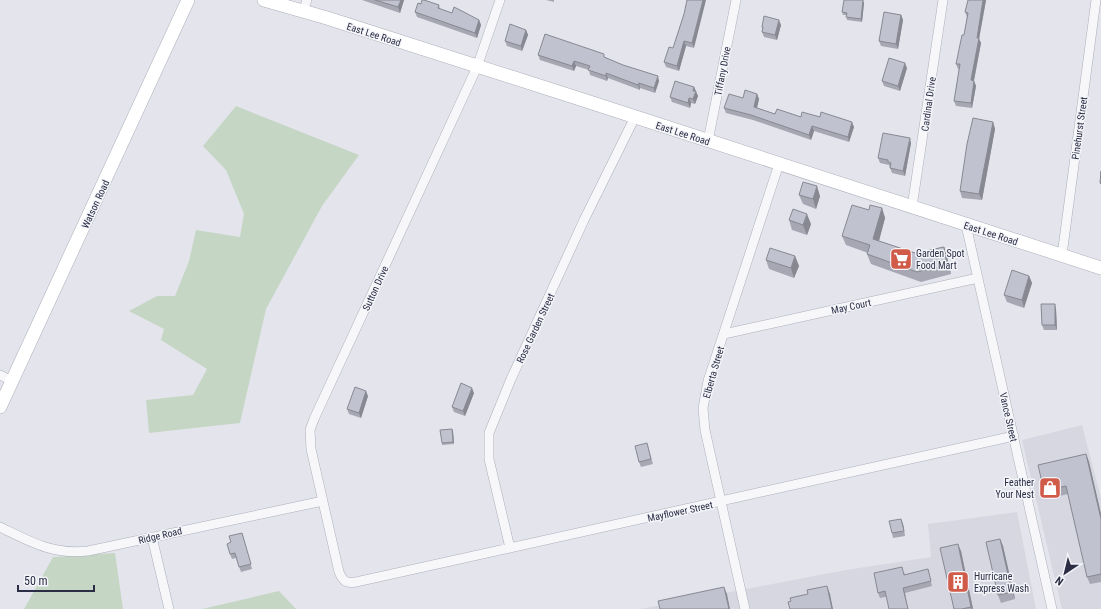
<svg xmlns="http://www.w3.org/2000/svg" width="1101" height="609" font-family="'Roboto Condensed',sans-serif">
<rect width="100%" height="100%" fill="#e4e5ec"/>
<!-- built -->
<path fill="#d6d7e1" d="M1082 425 1101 498V609H1062L1022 440Z
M1017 512 1036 609H640L846 570 931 557 928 524Z"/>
<!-- green -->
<path fill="#c5d6c5" d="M236 106 359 155 322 206 266 309 240 423 149 433 146 400 193 395 207 369 161 340 164 329 129 311 157 296H175L189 261 196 230 240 237 244 214 226 170 203 146Z
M115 553 123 609H24L53 557Z
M279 591 296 609H202Z"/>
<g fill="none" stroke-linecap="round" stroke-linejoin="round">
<!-- street casing -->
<g stroke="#acaeba" stroke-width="10">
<path id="street" d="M500 0 477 67 314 419 310 430 311 449 339 572C343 581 346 584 356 582L1014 436
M303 12 307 0
M708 141 736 0
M912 207 943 0
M966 225 1052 609
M1062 255 1096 0
M724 334 978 278
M0 375 12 381
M0 527C31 542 53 555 88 551L323 501
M152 537 169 609
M510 548 489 459V433L511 379 584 220 635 117
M745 609 705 430 703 408 708 381 779 164"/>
</g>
<!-- secondary casing -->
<g stroke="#acaeba" stroke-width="14">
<path id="secondary" d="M264 0 327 18 577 98 1101 268
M0 407 188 0"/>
</g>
<!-- street -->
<use href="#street" stroke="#f7f7fa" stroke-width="9"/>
<!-- secondary -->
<use href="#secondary" stroke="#fff" stroke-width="13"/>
</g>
<!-- wall -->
<path fill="#a6a7b2" d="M362 0H404L400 13Z
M546 0H554V2Z
M968 0H986L979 39 981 43 974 81 976 86 972 108 956 106 954 101 959 69H958L956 64 964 35 967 17 965 12Z
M864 3 862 22 847 20 846 15H843L842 12Z
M421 4 439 5 440 9 452 13 479 20 481 25 477 38 417 17 415 12Z
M684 14 694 48 686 46 679 71 666 67 664 62 673 48Z
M901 15 903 20 898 49 881 46 879 41Z
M781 25 777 40 764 37 762 32 763 30 762 27Z
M526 30 528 35 522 51 507 46 505 41Z
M538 55 606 58 659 81 655 93 640 88V90L608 78 607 81 590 75 589 70 576 66 574 71 540 60Z
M907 68 900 91 884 86 882 81Z
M694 87 698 96 695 104 691 103 690 108 672 102 670 97Z
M757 94 759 99 757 108 775 114 801 117H820L854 127 849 142 814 131 811 140 753 120 726 113 724 108 743 98Z
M993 122 995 129 982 200 962 198 960 191Z
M911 143 905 176 892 173 889 165 880 163 878 158Z
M799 195 820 196 816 209 803 204Z
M882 208 885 218 879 241 915 253 944 247 947 257 951 274 921 282 871 264 867 254 868 253 846 245 842 236 869 210Z
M789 220 811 224 807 235 792 230Z
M795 256 799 266 794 278 769 269 766 260Z
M1029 276 1032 283 1024 308 1007 302 1004 295Z
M1056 309 1057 330H1044L1042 325Z
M474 393 465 416 454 412 452 407Z
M368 396 361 418 349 414 347 409Z
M452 429 453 431 454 444 442 445V443Z
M647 443 653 464 641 467 639 462Z
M1086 454 1089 462 1101 514V582L1090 584 1087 577 1068 494 1046 499 1044 491Z
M901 519 903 524 905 536 893 538 892 533Z
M242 533 252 569 241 572 236 558 232 559 230 554 231 542Z
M1000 539 1003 546 1015 599 1001 603 998 595Z
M961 551 973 609H954Z
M928 569 932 586 905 593 880 598 878 593 904 572 905 575Z"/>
<!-- shaded-wall -->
<path fill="#878891" d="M401 0H404L400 13 398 7Z
M703 0H706L694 48 692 43Z
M863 0 864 3 862 22 861 19Z
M983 0H986L979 39 981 43 973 85 971 80 977 38Z
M901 15 903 20 898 49 896 44Z
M479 20 481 25 477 38 475 33Z
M779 20 781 25 777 40 775 35Z
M526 30 528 35 522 51 521 46Z
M684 41 686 46 679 71 677 66Z
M574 61 576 66 574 71 572 66Z
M905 63 907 68 900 91 898 86Z
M606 73 608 78 607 81 606 76Z
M658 76 659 81 655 93 654 88Z
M974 81 976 86 972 108 971 103Z
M639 83 640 88V90L638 85Z
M694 87 698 96 695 104 693 99V91Z
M757 94 759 99 756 112 754 107Z
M689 98 691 103 690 108 688 103Z
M852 122 854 127 849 142 848 137Z
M993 122 995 129 982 200 979 194Z
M812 126 814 131 811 140 809 135Z
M910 138 911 143 905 176 903 171Z
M817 186 820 196 816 209 813 199Z
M882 208 885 218 877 248 873 239Z
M807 214 811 224 807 235 803 225Z
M944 247 947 257 951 274 947 265Z
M795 256 799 266 794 278 791 268Z
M1029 276 1032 283 1024 308 1022 300Z
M1055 304 1056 309 1057 330 1055 325Z
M472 388 474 393 465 416 463 411Z
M366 391 368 396 361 418 359 413Z
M452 429 453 431 454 444 453 442Z
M1086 454 1089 462 1101 514V519Z
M901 519 903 524 905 536 904 531Z
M1000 539 1003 546 1015 599 1012 592Z
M958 544 961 551 973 609H972L971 607Z
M827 586 830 594 833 609H832Z
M724 587 727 594 730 609H729Z
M903 588 905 593 908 609Z"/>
<!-- building -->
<path fill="#c1c2cf" stroke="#878891" d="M375 0H401L398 7Z
M422 0H424L439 5 438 8 452 13 454 7 460 10 479 20 475 33 415 12 418 3 421 4Z
M687 0H703L692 43 684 41 677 66 664 62 669 47 673 48 684 14Z
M844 0H863L861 19 846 17 847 13 842 12Z
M968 0H983L977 38H979L971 80 974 81 971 103 954 101 960 64H956L962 35H964L968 13 965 12Z
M884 12 901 15 896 44 879 41Z
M764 16 779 20 775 35 762 32 763 27H762Z
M510 24 526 30 521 46 505 41Z
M545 34 604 54V57L623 65 658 76 654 88 639 83 638 85 606 73V76L588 70 590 66 574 61 572 66 538 55Z
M889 58 905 63 898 86 882 81Z
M675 81 694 87 693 91H696L693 99 689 98 688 103 670 97Z
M745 90 757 94 754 107 775 114 777 109 801 117 802 112 820 117 821 112 852 122 848 137 812 126 809 135 751 115 724 108 729 94 743 98Z
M973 118 993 122 979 194 960 191 967 144Z
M883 133 910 138 903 171 890 168 891 163 888 162V160L878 158Z
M1101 171V184L1100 183Z
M803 182 817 186 813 199 799 195Z
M852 205 869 210 870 205 882 208 873 239 915 253 944 247 947 265 917 272 867 254 870 245 842 236Z
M793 209 807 214 803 225 789 220Z
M770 248 795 256 791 268 766 260Z
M1012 270 1029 276 1022 300 1004 295Z
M1041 304H1055V325H1042Z
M461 383 472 388 463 411 452 407Z
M355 387 366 391 359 413 347 409Z
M452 429 453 442 442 443 440 430Z
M647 443 651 459 639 462 635 446Z
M1086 454 1101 519V574L1087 577 1066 486 1044 491 1038 465Z
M901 519 904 531 892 533 889 521Z
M242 533 251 564 239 567 235 553 230 554 227 544 231 542 229 536Z
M1000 539 1012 592 998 595 986 542Z
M958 544 971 607 962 609H954L940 548Z
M902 567 904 575 928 569 931 581 903 588 908 609H889L885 591 878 593 874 573Z
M827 586 832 609H790L788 602 791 601 790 598 808 594 807 590Z
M724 587 729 609H660L658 601Z"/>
<!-- icons -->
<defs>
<g id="supermarket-square" transform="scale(1.15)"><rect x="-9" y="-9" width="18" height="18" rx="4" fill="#d15b49" stroke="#f4f5f9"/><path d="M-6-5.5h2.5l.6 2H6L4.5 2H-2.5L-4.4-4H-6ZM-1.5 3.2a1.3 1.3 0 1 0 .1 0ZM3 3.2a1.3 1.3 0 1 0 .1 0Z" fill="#fff"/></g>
<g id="shop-square" transform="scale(1.15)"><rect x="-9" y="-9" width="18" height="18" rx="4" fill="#d15b49" stroke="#f4f5f9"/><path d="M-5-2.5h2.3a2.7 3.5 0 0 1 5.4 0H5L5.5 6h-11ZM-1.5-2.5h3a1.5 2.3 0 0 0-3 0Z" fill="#fff"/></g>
<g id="building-square" transform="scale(1.15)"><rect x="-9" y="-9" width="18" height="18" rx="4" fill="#d15b49" stroke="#f4f5f9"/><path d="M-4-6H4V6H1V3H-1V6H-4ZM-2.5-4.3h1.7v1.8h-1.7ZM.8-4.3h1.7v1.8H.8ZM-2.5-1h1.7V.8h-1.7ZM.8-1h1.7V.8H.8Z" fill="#fff"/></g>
</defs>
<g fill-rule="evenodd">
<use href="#supermarket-square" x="901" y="259"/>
<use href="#shop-square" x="1050" y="488"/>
<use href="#building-square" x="958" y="582"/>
</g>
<g text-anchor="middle" stroke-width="3" stroke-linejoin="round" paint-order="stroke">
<!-- street labels -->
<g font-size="10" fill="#2b2d45" stroke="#f4f5f9">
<text transform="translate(374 34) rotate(18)" y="4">East Lee Road</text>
<text transform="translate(722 71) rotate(-79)" y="4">Tiffany Drive</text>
<text transform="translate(928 104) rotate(-82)" y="4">Cardinal Drive</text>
<text transform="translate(1079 128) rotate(-82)" y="4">Pinehurst Street</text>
<text transform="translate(683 133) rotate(18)" y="4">East Lee Road</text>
<text transform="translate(95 204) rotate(-65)" y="4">Watson Road</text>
<text transform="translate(991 233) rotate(18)" y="4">East Lee Road</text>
<text transform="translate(375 288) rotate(-65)" y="4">Sutton Drive</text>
<text transform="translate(851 306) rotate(-12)" y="4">May Court</text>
<text transform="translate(535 328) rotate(-65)" y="4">Rose Garden Street</text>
<text transform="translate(713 372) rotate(-74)" y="4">Elberta Street</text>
<text transform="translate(1009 417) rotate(77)" y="4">Vance Street</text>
<text transform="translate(680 511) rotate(-12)" y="4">Mayflower Street</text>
<text transform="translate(160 535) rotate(-13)" y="4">Ridge Road</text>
</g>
<!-- poi labels -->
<g font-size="10" fill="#2b2d45" stroke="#f4f5f9" text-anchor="start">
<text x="916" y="257">Garden Spot<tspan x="916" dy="12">Food Mart</tspan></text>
<text x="1034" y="486" text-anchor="end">Feather<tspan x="1034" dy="12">Your Nest</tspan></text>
<text x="974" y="580">Hurricane<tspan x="974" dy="12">Express Wash</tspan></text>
</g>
</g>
<!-- north arrow -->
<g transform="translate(1065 573) rotate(215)" stroke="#f4f5f9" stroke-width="3" paint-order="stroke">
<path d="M0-3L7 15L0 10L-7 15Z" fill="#2b2d45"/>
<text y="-6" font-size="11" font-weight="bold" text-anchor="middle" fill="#2b2d45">N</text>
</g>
<!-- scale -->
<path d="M18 585v6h76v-6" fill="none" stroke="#2b2d45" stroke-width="2"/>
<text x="24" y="585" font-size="12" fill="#2b2d45" stroke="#f4f5f9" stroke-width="3" paint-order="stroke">50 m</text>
</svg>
